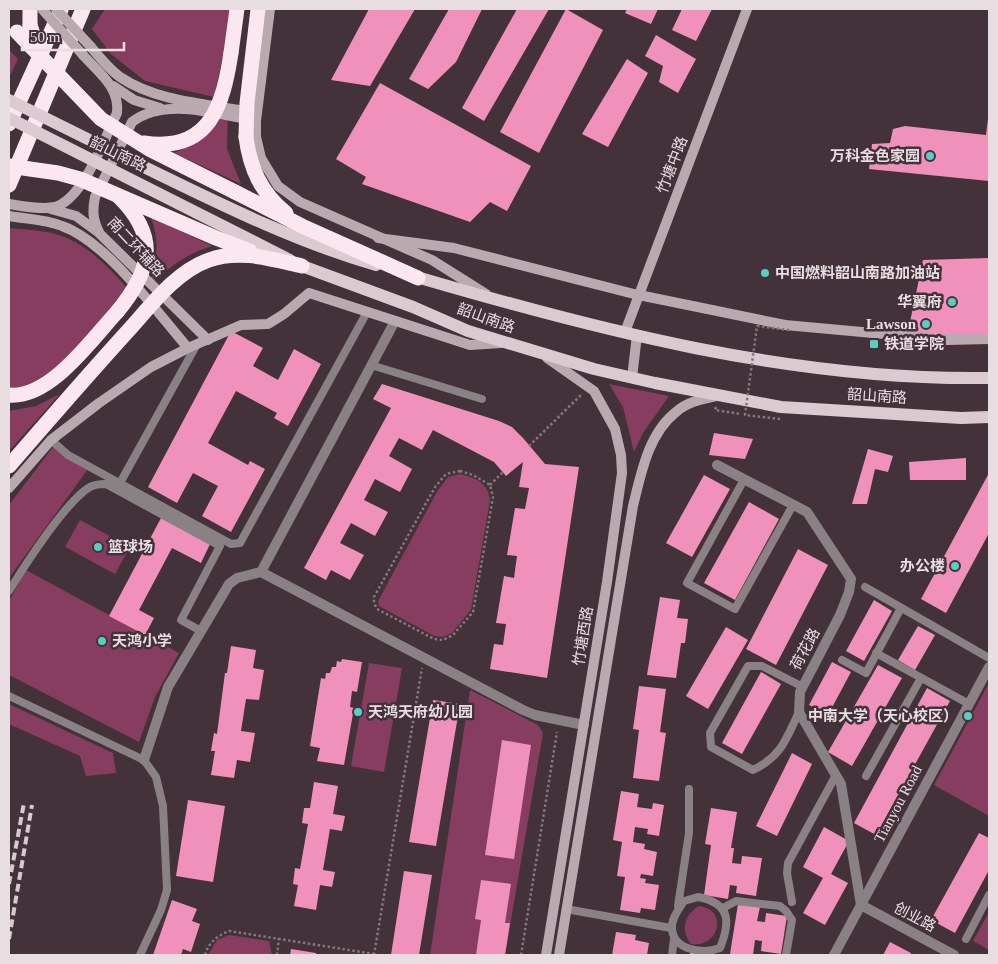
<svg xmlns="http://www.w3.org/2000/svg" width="998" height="964" font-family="'Times New Roman','Noto Sans SC',serif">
<rect width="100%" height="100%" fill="#433239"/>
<g fill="#863d60">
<polygon points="105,9 233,9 214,97 145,81 111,54 92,29"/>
<polygon points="9,50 18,59 9,78"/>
<path d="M228 107 227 149 241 184 174 153C203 140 211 135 228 107Z"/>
<path d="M151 217 212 246C185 254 168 268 148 287 157 262 160 243 151 217Z"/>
<path d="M9 228C29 230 51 230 69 239 92 249 112 271 128 289 111 309 57 378 35 386 28 389 17 388 9 389Z"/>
<polygon points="609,384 669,396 643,433 634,452 623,407"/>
<polygon points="60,394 9,451 9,411 36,406"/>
<polygon points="53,447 88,469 9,578 9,505"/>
<path d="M460 474C476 478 487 482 490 500L471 610 452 633 443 637 434 636 379 606 378 601 438 490 448 477Z"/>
<polygon points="80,520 130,547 115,574 65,547"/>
<polygon points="26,570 179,653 155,697 139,742 9,675 9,601"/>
<polygon points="369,663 402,668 384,772 351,766"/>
<polygon points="989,683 989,816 934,785"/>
<polygon points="470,690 538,725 543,733 505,955 430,955"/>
<polygon points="9,704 113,753 116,773 86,776 80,756 9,724"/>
<path d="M699 906C728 909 720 948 691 944 680 930 684 915 699 906Z"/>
<polygon points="989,912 989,950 973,941"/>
<polygon points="229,935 269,941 272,955 208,955 217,940"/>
</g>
<g fill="#f091bc">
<polygon points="369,9 415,9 370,86 331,80"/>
<polygon points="449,9 482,9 456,62 428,89 409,79"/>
<polygon points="517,9 549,9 484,121 462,108"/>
<polygon points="566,9 603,30 539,153 500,132"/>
<polygon points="627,9 658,9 651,24 625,13"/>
<polygon points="682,9 712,9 696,41 672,30"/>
<polygon points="656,35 696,59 678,93 659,82 663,66 645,56"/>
<polygon points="627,59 648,73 608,147 582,134"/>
<polygon points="380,83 531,166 507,211 490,202 470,222 362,184 366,177 336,159"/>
<polygon points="988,119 989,181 869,169 872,144 890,143 893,129 905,126 986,135"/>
<polygon points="989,258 989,344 905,346 923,260"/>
<polygon points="231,331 263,348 253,366 278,380 294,349 321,364 288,426 274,418 277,413 236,391 208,443 248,465 250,461 265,469 231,532 202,516 218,486 193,473 177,503 148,487"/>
<polygon points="382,384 499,421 512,427 523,438 545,464 579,467 547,678 490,669 494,644 503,645 506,624 496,623 504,576 514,578 517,556 507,555 515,508 525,509 529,488 519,487 523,462 506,476 494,462 433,430 422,450 399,438 389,456 412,469 400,492 375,479 364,500 388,512 375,536 351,523 340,543 364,555 350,580 331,570 326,580 304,568 391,408 373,399"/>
<polygon points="714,433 753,439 745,459 709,455"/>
<polygon points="868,449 893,456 888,472 875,469 867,504 852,504"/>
<polygon points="966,458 966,480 910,480 909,462"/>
<polygon points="989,473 989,533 946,613 921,599"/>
<polygon points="704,475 730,489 692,557 666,543"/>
<polygon points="749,502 779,519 735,600 704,583"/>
<polygon points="161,518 210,544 201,563 172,548 139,610 154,618 145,635 109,616"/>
<polygon points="798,549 828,565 776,665 746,649"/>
<polygon points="660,597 680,600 677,618 688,619 685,643 681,643 676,678 647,675"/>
<polygon points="874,600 892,611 864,661 846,651"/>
<polygon points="918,626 935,635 915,670 898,660"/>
<polygon points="726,627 748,640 708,709 686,696"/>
<polygon points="231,646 256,650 253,668 264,670 259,700 246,699 241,731 255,733 250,762 237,760 234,778 211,775 215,751 211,751 214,733 217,734 225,673 227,673"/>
<polygon points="342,659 362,662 357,692 352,691 350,707 354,708 344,765 317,761 320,748 310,746 321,678 325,679 326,673 330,673 332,667 336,667 337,661 341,662"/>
<polygon points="832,662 851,672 828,715 809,705"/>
<polygon points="878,665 902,678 852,766 828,752"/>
<polygon points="761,672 781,684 742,754 722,743"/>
<polygon points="639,686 666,689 660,732 666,733 659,781 633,778 639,730 633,729"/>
<polygon points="927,688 950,701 876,835 854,823"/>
<polygon points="433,700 460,704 436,846 409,842"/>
<polygon points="502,740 531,745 514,859 485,855"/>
<polygon points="792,753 812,764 777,836 756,826"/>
<polygon points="314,782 338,786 333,814 345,816 342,831 330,829 323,870 335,872 332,887 320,885 316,910 294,906 298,885 293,884 295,868 300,869 308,824 302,823 304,808 310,808"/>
<polygon points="621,791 639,794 637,807 652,809 653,803 664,805 659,836 647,834 648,829 635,827 633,842 645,844 644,849 657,852 653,876 641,874 640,878 646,879 645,883 659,885 655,910 641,908 640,913 620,910 625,877 617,876 622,842 613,840"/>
<polygon points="188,800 225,806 213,882 176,876"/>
<polygon points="711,808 737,812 731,848 734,848 732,863 741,864 742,856 762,858 756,896 736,893 737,886 730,885 728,899 704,895 711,845 705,844"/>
<polygon points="824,827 849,841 831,874 848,883 825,925 803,913 823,878 803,867"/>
<polygon points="979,833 989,838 989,870 955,933 931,920"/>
<polygon points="404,871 432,875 419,955 391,955"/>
<polygon points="481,880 511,884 505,923 510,923 505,955 476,955 481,920 475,919"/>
<polygon points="172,900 197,909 192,921 200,924 191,952 183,949 181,955 153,955"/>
<polygon points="738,904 760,907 757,921 765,922 766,913 787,916 781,954 761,951 762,941 755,940 753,955 730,954"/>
<polygon points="616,932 636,935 635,940 649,943 647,955 612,955"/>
<polygon points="890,942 911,953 910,955 883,955"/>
<polygon points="291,949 316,953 316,955 290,955"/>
<polygon points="690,951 709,954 709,955 690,955"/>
</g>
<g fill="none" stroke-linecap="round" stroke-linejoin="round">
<g stroke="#85777d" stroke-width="2.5" stroke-dasharray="2.5 2.5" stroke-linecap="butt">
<polyline points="716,407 715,410 741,414"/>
<polyline points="529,446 581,395"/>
<polygon points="460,471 473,475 490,485 493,497 473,612 453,635 443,640 434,639 377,609 374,603 374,597 435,487 446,474"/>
<polyline points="490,485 503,472"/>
<path d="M205 955C209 942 217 936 229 931L374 954"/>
<polyline points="277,955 279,938"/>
<polyline points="374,955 422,668"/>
<polyline points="521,955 557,732"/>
</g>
<g stroke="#8a8184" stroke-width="8">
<polyline points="371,365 482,399"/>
<polyline points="51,440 68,455 231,544 240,543 367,312"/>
<polyline points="120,483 197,344"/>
<polyline points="741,485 687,583 735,609 793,505"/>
<polyline points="865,587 989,658"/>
<path d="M9 591C25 565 66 501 90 487 95 484 100 484 106 484L220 546 181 620 201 631"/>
<polyline points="876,653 969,704"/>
<polyline points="842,660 866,673 901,608"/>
<polyline points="9,696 144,760 156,777 163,806 167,890 161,910 140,955"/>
<path d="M799 712C786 739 782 756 753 770L711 747 710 733 748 666H762L803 687"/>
<polyline points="866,776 921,678"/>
<path d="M698 897C730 903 731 921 720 948 704 954 674 951 672 929 671 919 679 909 684 901Z"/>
<polyline points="792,902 787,873 788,863 836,775"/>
<polyline points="678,906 689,833 689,789"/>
<polyline points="723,908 736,901 780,906 786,911 792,920 786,955"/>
<polyline points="566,909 671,928"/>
<polyline points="966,939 989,895"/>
<polyline points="672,955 674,938"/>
</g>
<g stroke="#8a8184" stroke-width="10">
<polyline points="717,465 807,512 851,579 849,592 840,615 800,692 799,712 841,784 861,905 954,955"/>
<polyline points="261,572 395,321"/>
<polyline points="144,760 168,687 229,584 237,578 261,572 523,710 535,715 584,725"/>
<polyline points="834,955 989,667"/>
</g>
<g stroke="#b8aaaf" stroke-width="10">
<polyline points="270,9 256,121 256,137 261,158 278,186 300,202 432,260 486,294"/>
<path d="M91 47C100 58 109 69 120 77 157 102 208 104 251 112"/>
<polyline points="113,86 134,100 160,108"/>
<path d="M9 204C23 206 41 210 55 207 84 198 104 139 117 113 120 87 99 73 83 55"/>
<polyline points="51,209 76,216 98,232"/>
<path d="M9 216C26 219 45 219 62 226 107 242 156 311 188 348"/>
<polyline points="378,238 454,248 634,294 785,325 939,339 989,339"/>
<polyline points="625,332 747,9"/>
<path d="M208 340 100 234C93 221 92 212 95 197L132 122C165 97 215 114 252 120"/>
<polyline points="632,378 637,335"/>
<polyline points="9,488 51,440 99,403 151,367 188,348 241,325 268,324 284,314 309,293 470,345 501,343"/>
<polyline points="546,955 607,582 622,473 621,455 615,429 594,391 547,358"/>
<path d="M559 955 633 506C641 474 648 434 676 412 687 402 702 399 716 396"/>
</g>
<g stroke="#dbcad0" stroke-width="12">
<path d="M138 164C216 202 293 241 376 265"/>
<polyline points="302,266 413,307 468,331 594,369 655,383 781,407 961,418 989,417"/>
<path d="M410 275C597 330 793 381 989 378"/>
</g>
<g stroke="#fce6ef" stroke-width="15">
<polyline points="30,9 30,25"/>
<polyline points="231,53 237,9"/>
<polyline points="9,124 61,10"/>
<path d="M246 137C250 168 261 193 286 213"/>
<polyline points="9,185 83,9"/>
<polyline points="235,192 302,226 418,278"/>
<path d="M9 395C50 399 92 339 117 312"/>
</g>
<g stroke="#d5cacf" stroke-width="4" stroke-dasharray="8 4" stroke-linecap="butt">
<polyline points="9,884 24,803"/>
<polyline points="9,939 32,805"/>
</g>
<polyline stroke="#85777d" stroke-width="2.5" stroke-dasharray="2.5 2.5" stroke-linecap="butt" points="780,419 745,415 757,326 789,330"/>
<g stroke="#b8aaaf" stroke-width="10">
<polyline points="42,9 83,55"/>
<polyline points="56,9 91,47"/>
</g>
<g stroke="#dbcad0" stroke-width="12">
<polyline points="9,100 138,164"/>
<polyline points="9,118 290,260"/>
</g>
<g stroke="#fce6ef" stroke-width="15">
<polyline points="30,25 39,52"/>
<polyline points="17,32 101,119 149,149 235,192"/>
<polyline points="246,137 247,103 258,9"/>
<path d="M144 143C210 153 223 105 231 53"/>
<polyline points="9,166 58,173 80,179 216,238 250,251"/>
<path d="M117 312C151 271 160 237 119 197"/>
<path d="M9 466C48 421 87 376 127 332 150 307 175 272 209 260 239 249 271 259 302 266"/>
</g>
</g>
<g fill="#58cec0" stroke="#433239" stroke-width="2">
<circle cx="930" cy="156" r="5"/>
<circle cx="765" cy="273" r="5"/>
<circle cx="952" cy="302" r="5"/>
<circle cx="926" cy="324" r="5"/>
<rect x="869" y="339" width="10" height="10" rx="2.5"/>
<circle cx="98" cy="547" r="5"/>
<circle cx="955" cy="566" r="5"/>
<circle cx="102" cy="641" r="5"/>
<circle cx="358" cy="712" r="5"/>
<circle cx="968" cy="716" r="5"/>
</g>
<g text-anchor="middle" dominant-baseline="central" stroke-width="5" stroke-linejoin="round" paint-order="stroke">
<g font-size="15" fill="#e8dee2" stroke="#433239">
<text transform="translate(118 154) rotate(26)">韶山南路</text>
<text transform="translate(672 165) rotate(-69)">竹塘中路</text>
<text transform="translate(136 247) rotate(47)">南二环辅路</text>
<text transform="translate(486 318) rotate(20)">韶山南路</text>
<text transform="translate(877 396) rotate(4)">韶山南路</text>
<text transform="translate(583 636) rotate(-81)">竹塘西路</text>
<text transform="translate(805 649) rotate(-62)">荷花路</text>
<text transform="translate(898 804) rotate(-62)">Tianyou Road</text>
<text transform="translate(915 917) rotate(28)">创业路</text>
</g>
<g font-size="15" font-weight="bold" fill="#e8dee2" stroke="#433239" text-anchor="end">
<text x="920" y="156">万科金色家园</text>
<text x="775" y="273" text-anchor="start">中国燃料韶山南路加油站</text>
<text x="942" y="302">华翼府</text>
<text x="916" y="324">Lawson</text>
<text x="884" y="344" text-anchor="start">铁道学院</text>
<text x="108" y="547" text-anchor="start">篮球场</text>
<text x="945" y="566">办公楼</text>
<text x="112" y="641" text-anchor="start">天鸿小学</text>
<text x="368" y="712" text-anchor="start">天鸿天府幼儿园</text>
<text x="958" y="716">中南大学（天心校区）</text>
</g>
</g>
<rect width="998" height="964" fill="none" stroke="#e8dee2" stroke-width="20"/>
<path d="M22 42v8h102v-8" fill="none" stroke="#e8dee2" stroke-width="2.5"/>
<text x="30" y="42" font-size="15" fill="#e8dee2" stroke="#433239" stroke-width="4" paint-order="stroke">50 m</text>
</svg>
